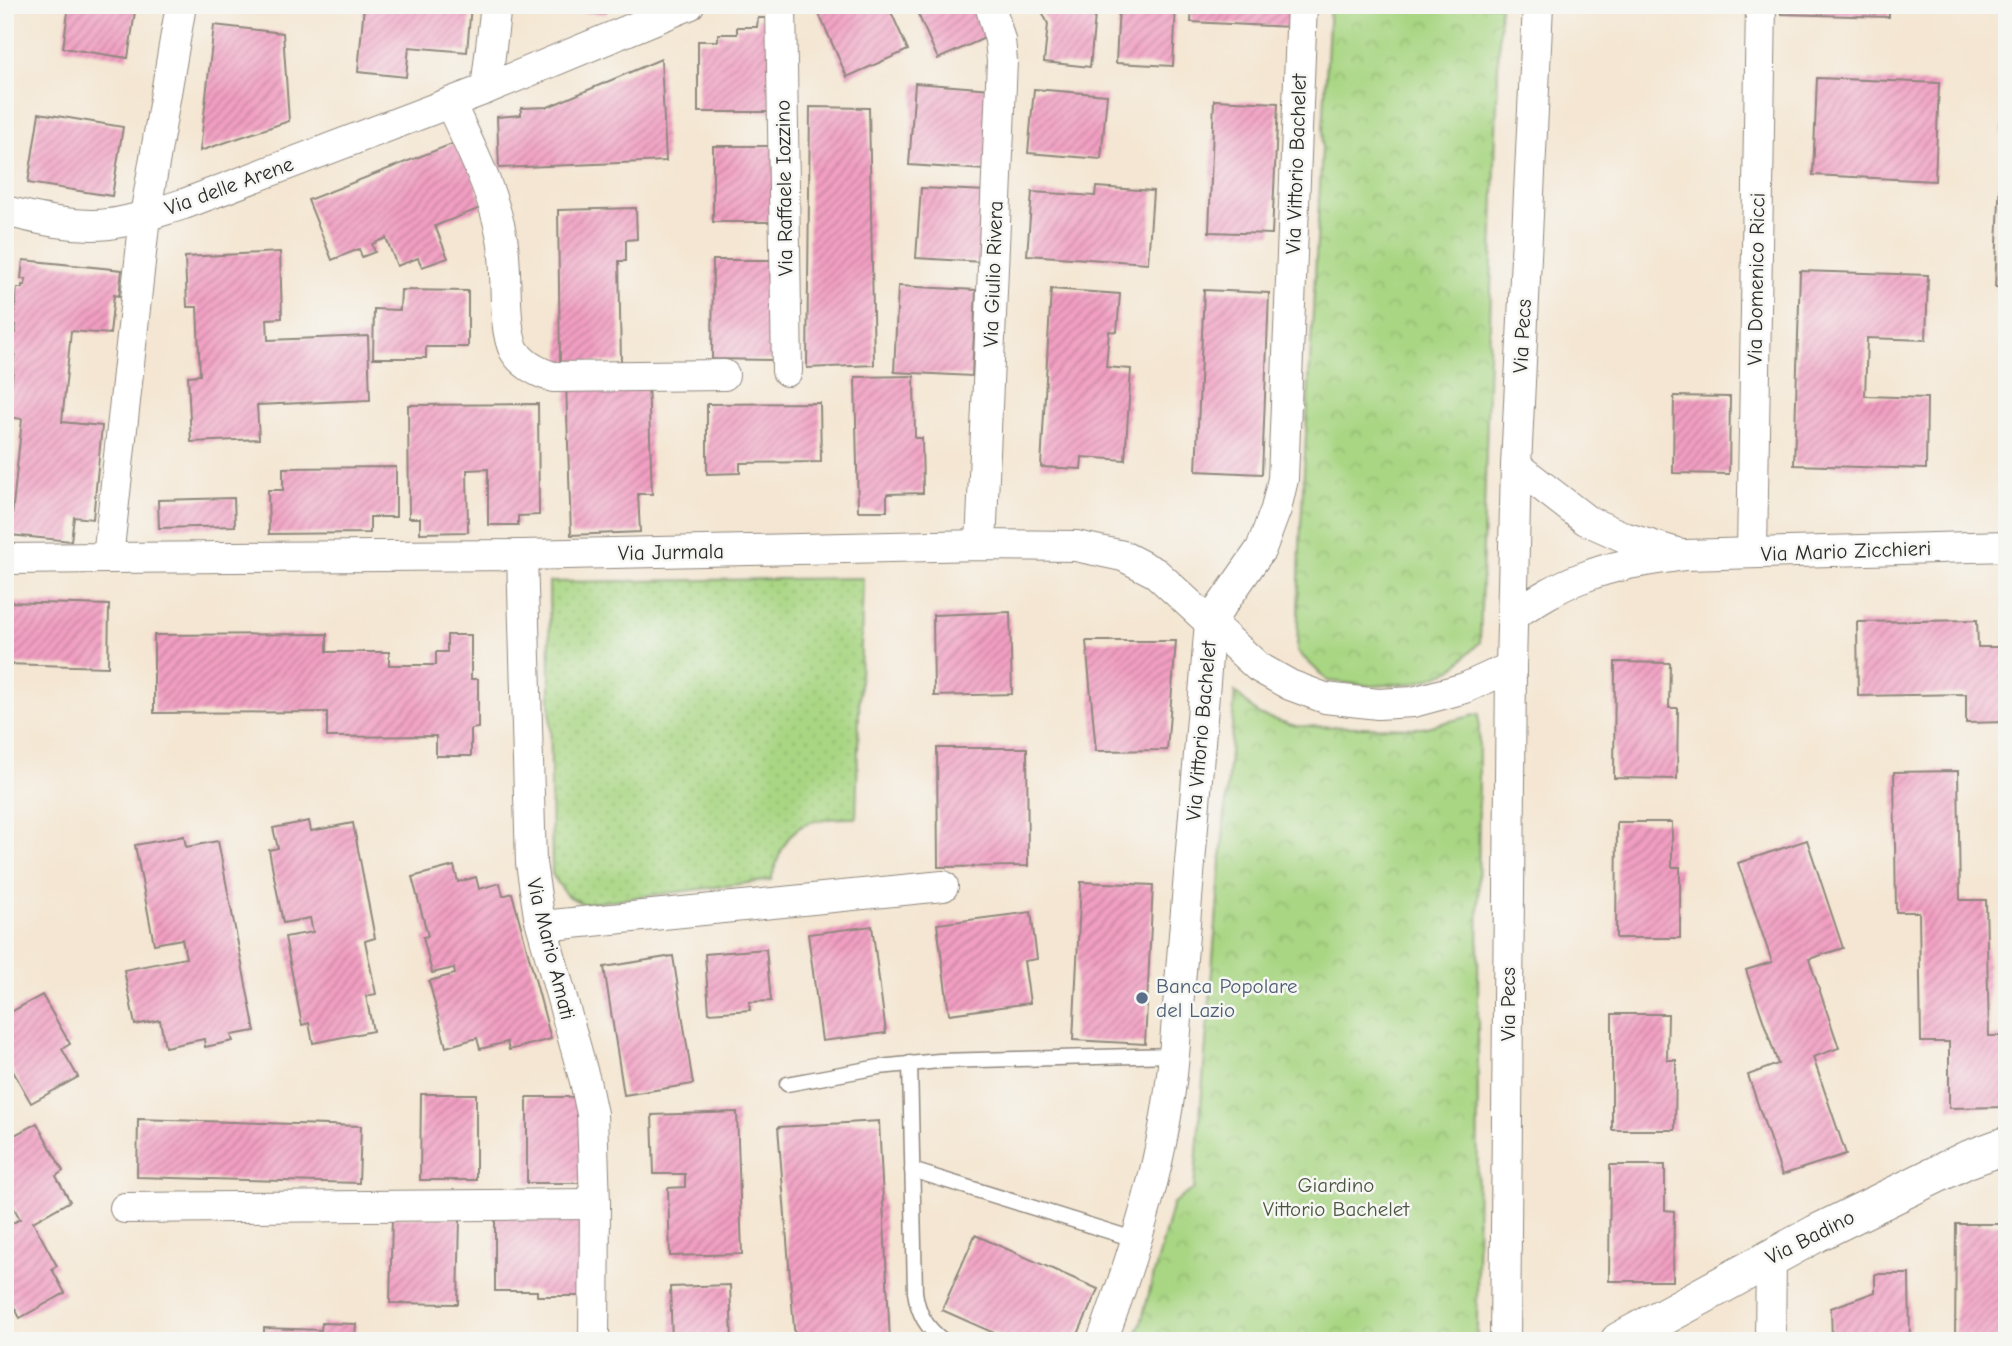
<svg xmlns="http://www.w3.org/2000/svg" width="2012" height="1346" font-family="'Comic Neue',sans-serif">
<defs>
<pattern id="grass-dots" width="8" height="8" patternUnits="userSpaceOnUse" patternTransform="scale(1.75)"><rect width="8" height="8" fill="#a9d683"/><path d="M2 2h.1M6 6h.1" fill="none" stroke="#92b871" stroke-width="1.8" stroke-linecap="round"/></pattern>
<pattern id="park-crowns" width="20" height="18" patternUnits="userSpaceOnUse" patternTransform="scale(1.75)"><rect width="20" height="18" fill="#a9d683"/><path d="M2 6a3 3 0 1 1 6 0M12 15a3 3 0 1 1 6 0" fill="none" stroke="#92b871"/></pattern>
<pattern id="building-hatch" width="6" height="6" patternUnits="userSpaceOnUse" patternTransform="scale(1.75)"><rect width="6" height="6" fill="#f29fc2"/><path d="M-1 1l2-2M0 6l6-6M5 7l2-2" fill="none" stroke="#c4829e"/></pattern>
</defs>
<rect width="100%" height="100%" fill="#f6f6f2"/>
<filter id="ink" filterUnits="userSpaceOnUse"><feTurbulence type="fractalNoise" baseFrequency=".0143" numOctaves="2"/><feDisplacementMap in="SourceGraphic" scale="14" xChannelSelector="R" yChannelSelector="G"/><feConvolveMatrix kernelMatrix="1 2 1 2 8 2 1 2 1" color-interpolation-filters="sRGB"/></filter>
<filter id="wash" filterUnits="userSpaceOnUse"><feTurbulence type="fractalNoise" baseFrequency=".00686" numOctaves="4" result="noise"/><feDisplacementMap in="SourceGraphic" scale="28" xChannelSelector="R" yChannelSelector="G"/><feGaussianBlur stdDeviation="1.57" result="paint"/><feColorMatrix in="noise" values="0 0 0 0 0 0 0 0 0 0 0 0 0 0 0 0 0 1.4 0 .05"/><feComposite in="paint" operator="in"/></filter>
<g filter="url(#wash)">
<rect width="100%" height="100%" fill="#f4e6d2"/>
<path fill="url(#grass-dots)" stroke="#6a8057" stroke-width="2" d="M863 578 856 818C799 817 787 826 771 880L583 904 566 895 552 874 549 582Z"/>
<g fill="url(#park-crowns)" stroke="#6a8057" stroke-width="2">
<polygon points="1330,5 1500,5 1480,642 1452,670 1416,683 1373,686 1328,681 1297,651 1300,543"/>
<polygon points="1235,692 1259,715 1296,726 1422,728 1479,714 1477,1341 1133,1341 1141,1323 1173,1203 1194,1189"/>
</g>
<g id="blocks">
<g fill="url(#building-hatch)">
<polygon points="5,5 14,5 8,65 5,65"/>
<polygon points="69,5 136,5 128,58 63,48"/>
<polygon points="364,5 471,5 467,52 409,47 406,77 358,72"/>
<polygon points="523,5 607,5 606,14 523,9"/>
<polygon points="815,5 888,5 908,50 847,77"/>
<polygon points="914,5 983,5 996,33 938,59"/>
<polygon points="1039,5 1096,5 1090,67 1044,62 1048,24"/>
<polygon points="1119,5 1176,5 1173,66 1116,63"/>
<polygon points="1192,5 1292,5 1291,27 1191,22"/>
<polygon points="1781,5 1889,5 1889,17 1781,14"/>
<polygon points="758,18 779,18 778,112 698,112 698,41 718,41 718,34 737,34 737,27 757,27"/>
<polygon points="214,25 283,33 289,121 200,151"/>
<polygon points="661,59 666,161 499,168 497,117 521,115 521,108 548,107"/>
<polygon points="1817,78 1939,83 1935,181 1813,175"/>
<polygon points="915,83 991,89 985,170 909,165"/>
<polygon points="2005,85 2007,85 2007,138 2002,137"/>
<polygon points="1034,89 1107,95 1101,159 1028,153"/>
<polygon points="1214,100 1278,103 1272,234 1209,232"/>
<polygon points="810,107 869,108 874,365 807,368"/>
<polygon points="39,113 123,127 112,196 28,183"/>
<polygon points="462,140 483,207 435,226 448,258 422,267 418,258 397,266 386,238 372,244 375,252 362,257 359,249 332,260 308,200"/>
<rect x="713" y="146" width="64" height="76"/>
<polygon points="2000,179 2007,179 2007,287 1995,287"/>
<polygon points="1096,187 1153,191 1148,263 1027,255 1032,192 1095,196"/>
<polygon points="921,188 987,191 982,262 916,258"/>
<polygon points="636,208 637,239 626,240 626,261 619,261 621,362 560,362 558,210"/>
<polygon points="280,252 282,318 267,319 268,340 368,336 370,400 257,405 259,439 191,442 188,376 200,375 197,307 187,307 185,257"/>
<polygon points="23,260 122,270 119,296 114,295 110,334 71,331 62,422 102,426 93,519 74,517 71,541 10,535 22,419 8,417 15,350 7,350 9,333 16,333 16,325 13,325 17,288 22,288 22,285 25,285 26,279 21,279"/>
<polygon points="713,260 775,260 775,360 712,359"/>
<polygon points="1800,271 1928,275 1926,340 1867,338 1865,396 1927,398 1926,469 1794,465"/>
<polygon points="898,286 976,290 972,376 894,372"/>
<polygon points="1051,289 1120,294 1117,332 1109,331 1106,367 1131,369 1125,460 1082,457 1081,469 1041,467"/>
<polygon points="401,290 468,291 468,347 426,347 426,358 373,358 374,309 400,310"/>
<polygon points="1204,290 1269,293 1262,474 1196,471"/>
<polygon points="914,376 915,438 922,438 923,493 887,494 887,511 858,511 855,377"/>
<polygon points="648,380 652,494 638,494 640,532 571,535 566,383"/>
<polygon points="1674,396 1730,397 1729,474 1673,473"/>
<polygon points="820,403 821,462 740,463 740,473 707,474 707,404"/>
<polygon points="538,404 539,515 518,516 518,525 488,525 488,469 467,470 468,532 420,533 420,518 409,518 408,405"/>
<polygon points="396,467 396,517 370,517 370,533 269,534 268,490 283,490 283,468"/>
<polygon points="234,498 235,526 159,528 158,500"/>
<polygon points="5,602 109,605 108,667 5,664"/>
<polygon points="1010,612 1012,694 934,696 933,615"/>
<polygon points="1977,620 1978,647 2007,647 2007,722 1966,723 1966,694 1858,696 1857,622"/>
<polygon points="327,634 327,652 389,652 389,665 436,665 436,652 447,652 447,635 471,635 471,679 478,679 478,728 471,729 471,756 436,756 436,736 327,737 327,712 154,713 154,635"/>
<polygon points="1086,641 1176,641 1167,750 1096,751"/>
<polygon points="1615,662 1670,663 1669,708 1678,708 1677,779 1614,778"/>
<polygon points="937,748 1027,748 1028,866 938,867"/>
<polygon points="1958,771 1960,900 1986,900 1989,1036 2007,1036 2007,1107 1949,1108 1949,1042 1921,1042 1919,912 1896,912 1894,772"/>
<polygon points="309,821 311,831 353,823 375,938 365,941 376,994 366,996 373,1031 313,1043 309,1023 302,1025 285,937 313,932 310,918 283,923 269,850 278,848 273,828"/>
<polygon points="1617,822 1672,822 1672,867 1680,867 1680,938 1616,938"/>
<polygon points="184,836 186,847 218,841 255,1031 231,1035 233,1041 205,1047 204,1039 165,1047 160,1020 135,1025 124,970 186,958 182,939 154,944 135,845"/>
<polygon points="1807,840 1843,948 1809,959 1839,1048 1813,1057 1846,1154 1782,1175 1748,1075 1778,1064 1746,970 1772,962 1738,863"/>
<polygon points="454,866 458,882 476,877 479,889 500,883 503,896 512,893 551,1039 509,1050 507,1042 480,1049 477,1038 446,1047 429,981 455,974 454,968 432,973 423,937 428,936 412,877"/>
<polygon points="1081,882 1153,885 1145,1044 1073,1040"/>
<polygon points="1031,912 1037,959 1024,961 1030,1003 949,1014 937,924"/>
<polygon points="872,926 886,1033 822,1041 808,934"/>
<polygon points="766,949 771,1001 749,1002 750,1010 709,1013 705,954"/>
<polygon points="673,956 693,1084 624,1095 604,967"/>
<polygon points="42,995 70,1044 62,1049 78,1077 31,1103 5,1057 5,1015"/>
<polygon points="1612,1014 1668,1014 1667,1060 1676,1060 1675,1130 1612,1130"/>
<polygon points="421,1094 476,1094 476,1180 420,1180"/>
<rect x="527" y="1097" width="56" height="86"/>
<polygon points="737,1112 742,1254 670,1256 668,1188 685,1187 685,1174 654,1174 652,1115"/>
<polygon points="138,1119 361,1126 359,1183 137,1177"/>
<polygon points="879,1121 890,1341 795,1341 778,1127"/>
<polygon points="37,1123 63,1171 56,1176 70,1201 33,1222 57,1266 52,1269 65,1293 20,1318 5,1291 5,1227 20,1219 5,1192 5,1140"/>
<polygon points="1610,1165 1665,1165 1665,1210 1674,1211 1673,1281 1609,1281"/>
<polygon points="495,1214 590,1214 590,1296 537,1296 537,1291 495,1291"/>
<polygon points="392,1217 460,1218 458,1304 390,1303"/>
<polygon points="1956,1224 2007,1224 2007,1341 1955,1341"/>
<polygon points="975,1235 1098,1289 1075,1341 1012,1341 942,1310"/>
<polygon points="1875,1274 1909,1274 1910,1341 1832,1341 1831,1308 1875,1292"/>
<polygon points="730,1285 732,1341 672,1341 670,1287"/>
<polygon points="322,1323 356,1324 355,1341 264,1341 264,1328 321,1330"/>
</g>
</g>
</g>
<g filter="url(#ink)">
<use href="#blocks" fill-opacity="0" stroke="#90887e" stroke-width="2"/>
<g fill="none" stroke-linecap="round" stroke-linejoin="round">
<g stroke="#90887e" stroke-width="17">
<g id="service">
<path d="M910 1063 915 1292C918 1313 926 1328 944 1341"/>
<polyline points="787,1084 879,1067 939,1061 1174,1055"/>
<polyline points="912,1170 1137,1240"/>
</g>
</g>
<g stroke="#90887e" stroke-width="32">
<g id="minor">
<polyline points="781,5 787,371"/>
<polyline points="486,89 496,5"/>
<path d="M450 103C470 147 493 190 502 238 508 267 502 327 514 350 522 364 537 372 553 377L724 375"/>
<path d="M5 211C39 219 74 228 109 224 135 221 160 211 184 204L486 89 689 5"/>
<polyline points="1516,466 1586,520 1624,537 1674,552"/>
<polyline points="981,545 1002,61 1000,40 990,5"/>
<polyline points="1752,553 1761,5"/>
<polyline points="522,555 531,863 539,916 585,1081 592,1114 595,1204 594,1341"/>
<polyline points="108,558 522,555 981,545 1076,546 1123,556 1156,573 1258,667 1290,685 1325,698 1378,704 1413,702 1465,688 1511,667"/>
<polyline points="5,559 108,558 145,216 181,5"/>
<path d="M1512 616C1535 601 1558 586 1584 577 1616 564 1651 560 1685 555L2007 546"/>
<polyline points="542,926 943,886"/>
<polyline points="125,1208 595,1204"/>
<path d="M1102 1341C1137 1245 1165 1156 1174 1055L1210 622 1261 549 1276 509 1283 479 1302 5"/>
<polyline points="1505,1341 1511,667 1516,466 1538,5"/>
<polyline points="1770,1341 1771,1257"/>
</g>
</g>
<g stroke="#90887e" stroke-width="39">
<polyline id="tertiary" points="1619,1341 1817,1233 1966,1160 2007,1145"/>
</g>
<use href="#service" stroke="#fff" stroke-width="14"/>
<use href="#minor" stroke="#fff" stroke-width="30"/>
<use href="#tertiary" stroke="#fff" stroke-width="37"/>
</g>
</g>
<circle fill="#5c6f8a" stroke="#f6f6f2" stroke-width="2.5" cx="1142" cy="998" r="7"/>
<g text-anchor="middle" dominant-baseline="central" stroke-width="5" stroke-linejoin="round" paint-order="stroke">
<g font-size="21" fill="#2b2b2b" stroke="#f6f6f2">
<text transform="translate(1296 164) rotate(-88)">Via Vittorio Bachelet</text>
<text transform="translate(229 186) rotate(-20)">Via delle Arene</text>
<text transform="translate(784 188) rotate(-91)">Via Raffaele Iozzino</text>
<text transform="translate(993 274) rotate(-88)">Via Giulio Rivera</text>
<text transform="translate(1756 279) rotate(-89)">Via Domenico Ricci</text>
<text transform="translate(1522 336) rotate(-87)">Via Pecs</text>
<text transform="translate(1846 551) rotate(-2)">Via Mario Zicchieri</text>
<text transform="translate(671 552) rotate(-1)">Via Jurmala</text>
<text transform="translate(1201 731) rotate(-85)">Via Vittorio Bachelet</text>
<text transform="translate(551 949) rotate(76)">Via Mario Amati</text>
<text transform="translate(1508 1004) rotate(-90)">Via Pecs</text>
<text transform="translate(1810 1237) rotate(-27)">Via Badino</text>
</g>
<g font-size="21" fill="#4e5e75" stroke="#f6f6f2" text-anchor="start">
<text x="1156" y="986">Banca Popolare<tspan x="1156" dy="24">del Lazio</tspan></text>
</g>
<g font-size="21" fill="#4a5641" stroke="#f6f6f2">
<text x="1336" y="1185">Giardino<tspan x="1336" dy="24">Vittorio Bachelet</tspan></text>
</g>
</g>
<rect width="2012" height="1346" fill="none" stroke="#f6f6f2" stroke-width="28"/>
</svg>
